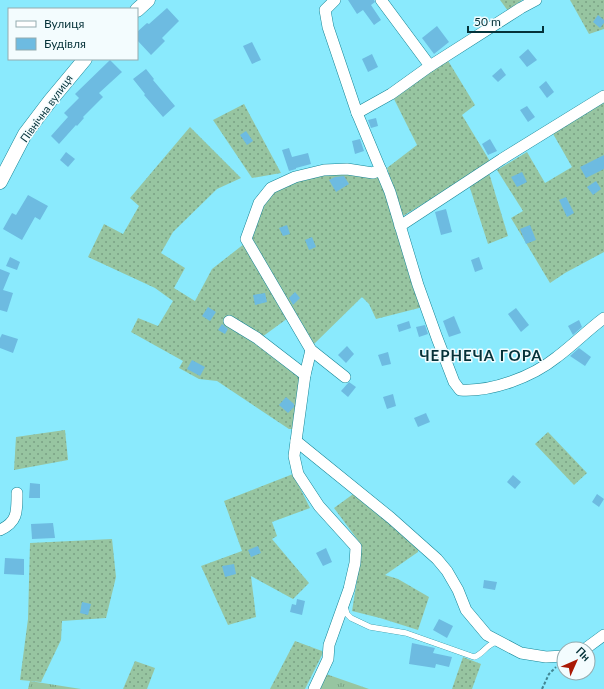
<svg xmlns="http://www.w3.org/2000/svg" width="604" height="689" font-family="Lato,sans-serif">
<defs>
<pattern id="grass-tufts" width="24" height="20" patternUnits="userSpaceOnUse"><rect width="24" height="20" fill="#97c5a1"/><path d="M3 7l-1-3M5 7V3M7 7l1-3M15 17l-1-3M17 17v-4M19 17l1-3" fill="none" stroke="#79a184"/></pattern>
<pattern id="garden-dots" width="8" height="8" patternUnits="userSpaceOnUse"><rect width="8" height="8" fill="#97c5a1"/><path d="M2 2h.1M6 6h.1" fill="none" stroke="#79a184" stroke-width="1.8" stroke-linecap="round"/></pattern>
</defs>
<rect width="100%" height="100%" fill="#8aeafd"/>
<g fill="url(#grass-tufts)">
<polygon points="326,674 369,689 314,689"/>
<polygon points="30,681 81,689 28,689"/>
</g>
<g fill="url(#garden-dots)">
<polygon points="500,0 522,0 508,11"/>
<polygon points="570,0 604,0 604,29 589,34"/>
<polygon points="447,59 475,105 462,115 491,163 403,216 387,168 417,145 393,97"/>
<polygon points="603,101 604,104 604,252 565,273 550,283 511,218 523,211 497,170 527,152 545,183 572,167 552,132"/>
<polygon points="244,104 281,173 252,178 213,120"/>
<polygon points="190,127 241,178 217,189 173,232 161,253 185,268 174,288 195,301 212,269 244,244 288,318 262,337 300,375 293,429 289,429 217,381 199,379 179,368 183,361 131,332 138,318 158,326 173,301 155,288 88,257 104,224 123,234 139,206 130,198"/>
<path d="M333 172 371 176 379 178 382 182 423 307 376 319 369 304 362 297 314 344 251 238C254 227 257 215 262 205 274 182 309 179 333 172Z"/>
<polygon points="489,173 508,236 488,244 469,185"/>
<polygon points="65,430 68,460 14,470 16,437"/>
<polygon points="548,432 587,473 574,485 535,444"/>
<polygon points="293,474 310,508 272,522 277,536 272,539 309,583 293,599 251,576 256,617 228,625 201,566 242,551 224,501"/>
<polygon points="356,492 418,549 418,552 385,575 398,579 429,597 418,630 380,618 352,611 359,567 360,543 334,508"/>
<polygon points="112,539 116,577 106,618 62,621 61,640 41,682 20,680 28,619 30,543"/>
<polygon points="295,641 322,651 323,653 305,689 270,689"/>
<polygon points="463,657 481,664 472,689 452,689"/>
<polygon points="135,661 155,668 147,689 123,689"/>
</g>
<g fill="#6dbbe1">
<polygon points="348,0 374,0 375,2 371,5 381,20 374,25 363,10 357,14"/>
<polygon points="167,8 179,21 162,38 165,41 151,55 137,40 137,32 147,23 149,24"/>
<polygon points="598,15 604,20 604,23 600,28 593,22"/>
<polygon points="437,26 449,42 434,54 422,38"/>
<polygon points="252,42 261,60 252,64 243,46"/>
<polygon points="528,49 537,60 527,67 519,57"/>
<polygon points="372,54 378,67 368,72 362,59"/>
<polygon points="110,60 122,72 99,93 103,97 83,117 84,118 77,126 76,125 59,144 51,136 68,117 64,113 79,98 75,94"/>
<polygon points="501,68 506,75 498,82 492,76"/>
<polygon points="146,69 154,79 153,80 175,106 163,117 144,95 145,94 133,79"/>
<polygon points="546,81 554,92 547,98 539,87"/>
<polygon points="527,106 535,117 528,122 520,110"/>
<polygon points="376,118 378,126 371,128 368,120"/>
<polygon points="246,131 253,141 247,145 240,135"/>
<polygon points="360,139 364,151 355,154 352,141"/>
<polygon points="490,139 497,151 488,155 482,144"/>
<polygon points="289,148 292,157 308,153 311,164 296,168 296,169 289,171 282,150"/>
<polygon points="66,152 75,159 68,167 60,160"/>
<polygon points="604,155 604,169 586,178 580,167"/>
<polygon points="522,172 527,182 517,187 511,177"/>
<polygon points="344,176 349,184 336,192 329,180 335,177"/>
<polygon points="596,181 601,189 593,195 587,187"/>
<polygon points="28,195 48,206 40,220 35,217 22,240 3,229 12,213 16,215"/>
<polygon points="566,197 574,213 567,217 559,200"/>
<polygon points="446,209 452,232 441,235 435,212"/>
<polygon points="287,225 290,234 283,236 279,228"/>
<polygon points="530,225 536,240 526,244 520,229"/>
<polygon points="312,237 316,247 309,250 305,240"/>
<polygon points="10,257 20,262 17,270 6,266"/>
<polygon points="479,257 483,269 475,272 471,260"/>
<polygon points="0,269 10,273 3,290 13,293 7,312 0,310"/>
<polygon points="295,292 300,298 293,305 289,298"/>
<polygon points="265,293 267,302 255,305 253,295"/>
<polygon points="208,307 216,312 210,321 202,316"/>
<polygon points="516,308 529,325 521,332 508,314"/>
<polygon points="454,316 461,333 449,337 443,321"/>
<polygon points="579,320 582,327 573,335 568,326"/>
<polygon points="409,321 411,328 399,332 397,325"/>
<polygon points="222,324 228,329 225,334 218,330"/>
<polygon points="425,325 428,334 419,337 416,327"/>
<polygon points="2,334 18,339 13,353 0,348 0,338"/>
<polygon points="347,346 354,354 346,363 338,355"/>
<polygon points="579,348 591,357 585,366 570,356"/>
<polygon points="388,352 391,364 382,366 378,355"/>
<polygon points="192,360 205,367 200,376 187,369"/>
<polygon points="349,382 356,387 348,397 341,391"/>
<polygon points="393,394 396,406 387,409 383,397"/>
<polygon points="286,397 294,404 294,407 288,413 279,405"/>
<polygon points="426,413 430,422 418,427 414,418"/>
<polygon points="513,475 521,482 515,489 507,482"/>
<polygon points="30,483 40,484 40,498 29,498"/>
<polygon points="597,494 604,499 599,507 592,502"/>
<polygon points="53,523 55,538 32,539 31,524"/>
<polygon points="258,546 261,553 251,557 248,550"/>
<polygon points="326,548 332,562 323,566 316,553"/>
<polygon points="5,558 24,559 24,575 4,574"/>
<polygon points="234,564 236,574 225,577 222,566"/>
<polygon points="484,580 497,582 495,590 483,588"/>
<polygon points="297,599 305,601 302,615 290,612 292,604 296,605"/>
<polygon points="82,602 91,604 88,615 80,613"/>
<polygon points="439,619 453,626 447,638 433,630"/>
<polygon points="412,643 435,648 433,653 452,657 449,667 436,664 435,668 409,664"/>
</g>
<g fill="none" stroke-linecap="round" stroke-linejoin="round">
<g stroke="#158596" stroke-width="6">
<path id="service" d="M345 607 347 614 351 618 370 627 406 633 474 657C484 654 486 644 497 642"/>
</g>
<g stroke="#158596" stroke-width="12">
<g id="minor">
<path d="M335 0 325 10 328 27 357 113 390 192 418 285 437 338 454 382 460 390C492 392 532 377 557 357 573 345 588 330 604 318"/>
<polyline points="381,0 430,66"/>
<polyline points="357,113 391,94 430,66 521,8 536,0"/>
<polyline points="400,226 502,159 604,96"/>
<polyline points="229,321 257,338 305,375"/>
<polyline points="311,350 305,375 294,456 298,474 319,506 356,547 355,563 349,589 329,645 328,659 314,689"/>
<polyline points="345,377 311,350 246,239 259,203 271,188 295,177 324,170 347,169 373,173 381,170"/>
<polyline points="296,441 391,518 437,559 447,571 458,590 466,610 487,635 521,653 546,657 564,656"/>
<path d="M0 530C18 522 17 511 17 493"/>
<polyline points="585,649 604,635"/>
</g>
</g>
<g stroke="#158596" stroke-width="15">
<g id="tertiary">
<polyline points="137,10 148,0"/>
<polyline points="0,182 25,134 50,101 85,59"/>
</g>
</g>
<polyline stroke="#428693" stroke-width="2" stroke-dasharray="3 2" stroke-linecap="butt" points="542,689 549,674 556,667"/>
<use href="#service" stroke="#fff" stroke-width="5.5"/>
<use href="#minor" stroke="#fff" stroke-width="11"/>
<use href="#tertiary" stroke="#fff" stroke-width="14"/>
</g>
<g text-anchor="middle" dominant-baseline="central" stroke-width="3" stroke-linejoin="round" paint-order="stroke">
<g font-size="11" fill="#053239" stroke="#f3fcfe">
<text transform="translate(46 108) rotate(-54)">Північна вулиця</text>
</g>
<g font-size="15" font-weight="bold" letter-spacing="1" fill="#053239" stroke="#f3fcfe">
<text x="481" y="355">ЧЕРНЕЧА ГОРА</text>
</g>
</g>
<rect x="8" y="8" width="130" height="52" fill="#f3fcfe" stroke="#94abaf"/>
<rect x="16" y="21" width="20" height="6" fill="#ffffff" stroke="#94abaf"/>
<text x="44" y="28" font-size="12" fill="#053239">Вулиця</text>
<rect x="16" y="38" width="20" height="12" fill="#6dbbe1" stroke="#94abaf"/>
<text x="44" y="48" font-size="12" fill="#053239">Будівля</text>
<g transform="translate(576 661) rotate(45)"><circle r="19" fill="#f3fcfe" stroke="#94abaf"/>
<path d="M0-3L7 15L0 10L-7 15Z" fill="#aa1a06"/>
<text y="-6" font-size="11" font-weight="bold" text-anchor="middle" fill="#053239">Пн</text>
</g>
<path d="M468 26v6h75v-6" fill="none" stroke="#053239" stroke-width="2"/>
<text x="474" y="26" font-size="12" fill="#053239" stroke="#f3fcfe" stroke-width="3" paint-order="stroke">50 m</text>
</svg>
